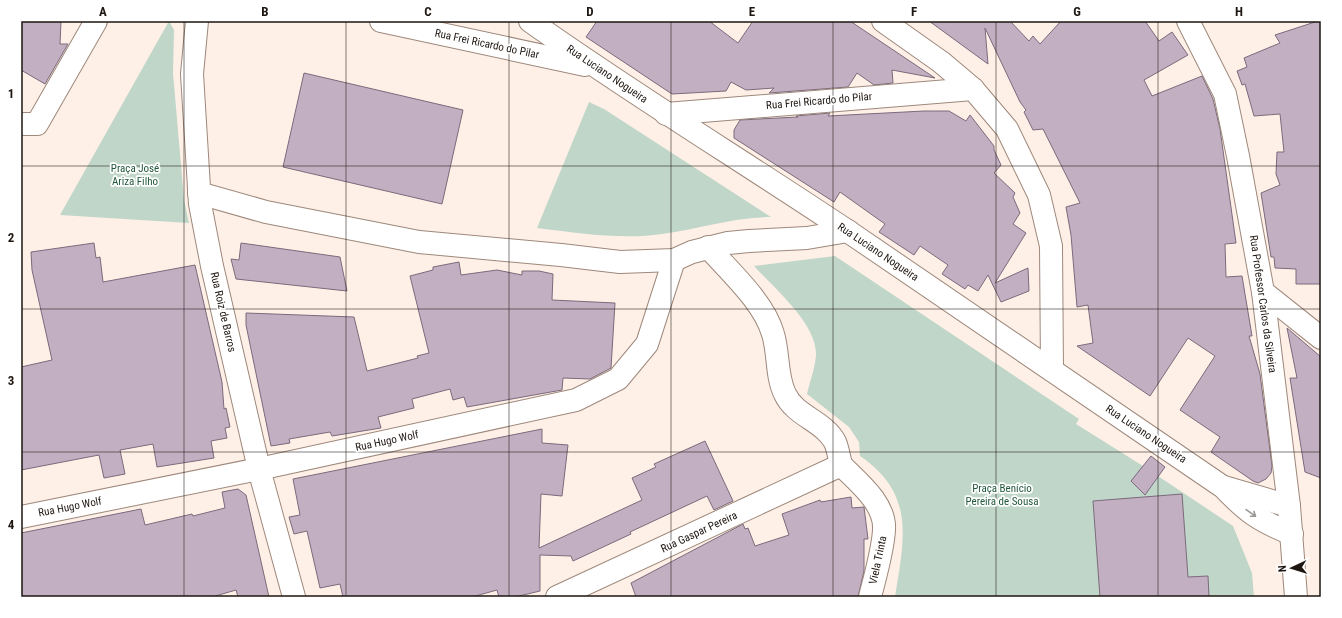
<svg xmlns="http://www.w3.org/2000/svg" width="1342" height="618" font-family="'Roboto Condensed',sans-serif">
<rect width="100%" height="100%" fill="#fef0e7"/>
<g fill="#c0d6c9">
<polygon points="169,21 174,30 173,73 184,200 189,223 60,215"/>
<path d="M589 102 604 109 771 217C733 217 699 229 662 234 622 240 578 233 537 228Z"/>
<path d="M835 256 1079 419 1076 424 1143 466 1233 526 1252 573 1254 597H895C904 539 916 494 860 456L859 442 849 427 807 394C810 381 815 368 816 355 817 323 773 287 754 266Z"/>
</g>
<g fill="#c2b0c2" stroke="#7b6a7b">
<polygon points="21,21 61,21 60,44 68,44 45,84 21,70"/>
<polygon points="597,21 709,21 738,43 753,21 850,21 935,78 892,70 893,83 874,85 857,73 848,87 769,93 774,88 746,90 731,82 726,91 672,94 586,37"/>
<polygon points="929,21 1010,21 1029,41 1033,36 1040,44 1061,21 1145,21 1159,41 1172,32 1188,55 1144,80 1152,96 1202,76 1213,99 1220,129 1236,243 1225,244 1226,277 1242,276 1252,336 1249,336 1260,374 1272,466 1271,473 1266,479 1258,483 1253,481 1211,452 1220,437 1180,410 1215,356 1188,338 1150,396 1077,346 1093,343 1088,305 1077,307 1071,235 1066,207 1080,203 1043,129 1033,130 1024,112 1026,110 1020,102 985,28 988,64"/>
<polygon points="1318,21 1321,21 1321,284 1296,284 1296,269 1275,268 1274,257 1271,257 1261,193 1280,185 1276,174 1277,152 1284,152 1280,114 1254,116 1245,84 1242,85 1237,71 1247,67 1244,58 1280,43 1275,35"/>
<polygon points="304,73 463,110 442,204 283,167"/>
<polygon points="924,111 949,111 966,121 970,115 994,146 994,150 1001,165 994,173 1015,193 1013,197 1020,213 1013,224 1026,233 995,283 1028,268 1029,291 1001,302 988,275 978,291 968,285 965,289 942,274 948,265 920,246 914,255 879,232 885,224 840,192 834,202 734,138 734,130 740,120 798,117 796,116 830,113 828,116"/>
<polygon points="94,243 96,258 100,257 103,282 195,265 222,382 224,409 226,408 230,427 225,428 227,438 211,441 214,458 157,467 153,444 120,450 125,474 104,478 99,455 21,470 21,367 52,360 32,270 31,252"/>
<polygon points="241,243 340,257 347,291 236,279 231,259 239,260"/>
<polygon points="459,262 461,275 497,270 522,275 522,271 539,271 553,274 552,300 615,303 611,368 590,379 563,378 562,390 467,407 464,397 453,400 450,389 412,399 414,408 378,417 381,428 332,436 330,432 289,439 290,443 271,446 246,325 246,313 354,317 367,371 418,358 417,356 429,353 410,276 433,270 433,267"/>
<polygon points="1287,328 1321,357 1321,478 1305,472 1290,378 1297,378"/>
<polygon points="542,429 542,443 568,445 562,496 541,494 539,548 642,500 632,478 656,467 654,464 705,441 733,501 714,510 707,496 630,532 631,534 573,561 571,556 540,555 540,591 515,597 499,597 497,590 472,597 343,597 340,584 320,588 307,531 294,534 289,517 300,515 293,479"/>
<polygon points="1151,456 1165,467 1145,495 1131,481"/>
<polygon points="238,489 246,495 269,597 238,597 236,590 212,597 21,597 21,533 141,509 145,525 192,514 193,516 225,508 222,492"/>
<polygon points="1182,494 1188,577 1208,576 1209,597 1100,597 1093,501"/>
<polygon points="851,497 852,508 864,507 868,539 864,539 864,571 858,597 636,597 631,583 743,524 745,529 748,528 755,546 789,535 782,514 820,500 821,502"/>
</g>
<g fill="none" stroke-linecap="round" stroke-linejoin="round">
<g stroke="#9e887b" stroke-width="24">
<g id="minor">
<polyline points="197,21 192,74 200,204 212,266 259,469 294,597"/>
<polyline points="381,21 585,65"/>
<path d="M530 21C634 95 743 161 849 232 974 316 1098 402 1223 487 1247 512 1259 521 1292 534"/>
<polyline points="883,21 941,62 973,89 1007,129 1039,195 1051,246 1052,370"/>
<polyline points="1188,21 1225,94 1238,156 1263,292 1289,506 1296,597"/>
<polyline points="666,114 973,89"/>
<polyline points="21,124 37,124 96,21"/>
<polyline points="199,193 266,212 419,242 561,255 620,262 674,260 692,252 728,243 749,241 807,238 848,231"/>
<path d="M708 247C730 272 764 302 773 334 779 353 776 376 785 394 795 416 824 421 835 442 838 449 839 457 841 465"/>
<polyline points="1263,292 1321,338"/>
<path d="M841 465C858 482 886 504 884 530 883 550 875 577 870 597"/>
<polyline points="1224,487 1289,506"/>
<polyline points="21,517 259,469 576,400 618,379 647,344 674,260"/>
<polyline points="557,597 841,465"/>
</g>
</g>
<use href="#minor" stroke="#fff" stroke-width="22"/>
</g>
<defs><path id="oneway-shaft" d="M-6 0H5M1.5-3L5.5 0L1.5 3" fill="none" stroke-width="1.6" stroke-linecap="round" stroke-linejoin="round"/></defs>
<use stroke="#9a9694" href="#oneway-shaft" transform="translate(1251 513) rotate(35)"/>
<path fill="none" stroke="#1e1611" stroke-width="1" stroke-opacity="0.55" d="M184 21V597M346 21V597M509 21V597M671 21V597M833 21V597M996 21V597M1158 21V597M21 166H1321M21 309H1321M21 452H1321"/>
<g text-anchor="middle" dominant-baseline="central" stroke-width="3.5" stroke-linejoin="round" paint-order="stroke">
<g font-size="11" fill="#1e1611" stroke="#fff">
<text transform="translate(487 44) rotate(12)">Rua Frei Ricardo do Pilar</text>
<text transform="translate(607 74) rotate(34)">Rua Luciano Nogueira</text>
<text transform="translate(819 101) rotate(-5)">Rua Frei Ricardo do Pilar</text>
<text transform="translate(878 252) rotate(34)">Rua Luciano Nogueira</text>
<text transform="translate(1263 304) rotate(82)">Rua Professor Carlos da Silveira</text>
<text transform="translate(223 312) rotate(77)">Rua Roiz de Barros</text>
<text transform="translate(1146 434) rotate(34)">Rua Luciano Nogueira</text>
<text transform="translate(387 441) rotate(-12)">Rua Hugo Wolf</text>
<text transform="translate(70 507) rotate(-11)">Rua Hugo Wolf</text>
<text transform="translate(699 532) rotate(-25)">Rua Gaspar Pereira</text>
<text transform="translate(878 560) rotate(-78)">Viela Trinta</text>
</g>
<g font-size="11" fill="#21573c" stroke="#fff">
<text x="135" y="168">Praça José<tspan x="135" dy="13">Ariza Filho</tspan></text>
<text x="1002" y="488">Praça Benício<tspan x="1002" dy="13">Pereira de Sousa</tspan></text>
</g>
</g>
<rect width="1342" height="618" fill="none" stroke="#ffffff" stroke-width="44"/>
<g transform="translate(1292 568) rotate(266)" stroke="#ffffff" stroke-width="3" paint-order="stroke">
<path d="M0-3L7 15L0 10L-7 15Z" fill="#1e1611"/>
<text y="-6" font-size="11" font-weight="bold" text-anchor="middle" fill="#1e1611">N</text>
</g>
<rect x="22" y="22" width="1298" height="574" fill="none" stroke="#1e1611" stroke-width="1.5"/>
<g font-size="13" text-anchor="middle" font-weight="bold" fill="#1e1611">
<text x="103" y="16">A</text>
<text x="265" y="16">B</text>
<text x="428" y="16">C</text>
<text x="590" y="16">D</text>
<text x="752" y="16">E</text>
<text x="914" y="16">F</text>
<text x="1077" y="16">G</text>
<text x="1239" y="16">H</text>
<text x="11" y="98">1</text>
<text x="11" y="242">2</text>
<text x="11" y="385">3</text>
<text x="11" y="529">4</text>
</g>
</svg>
